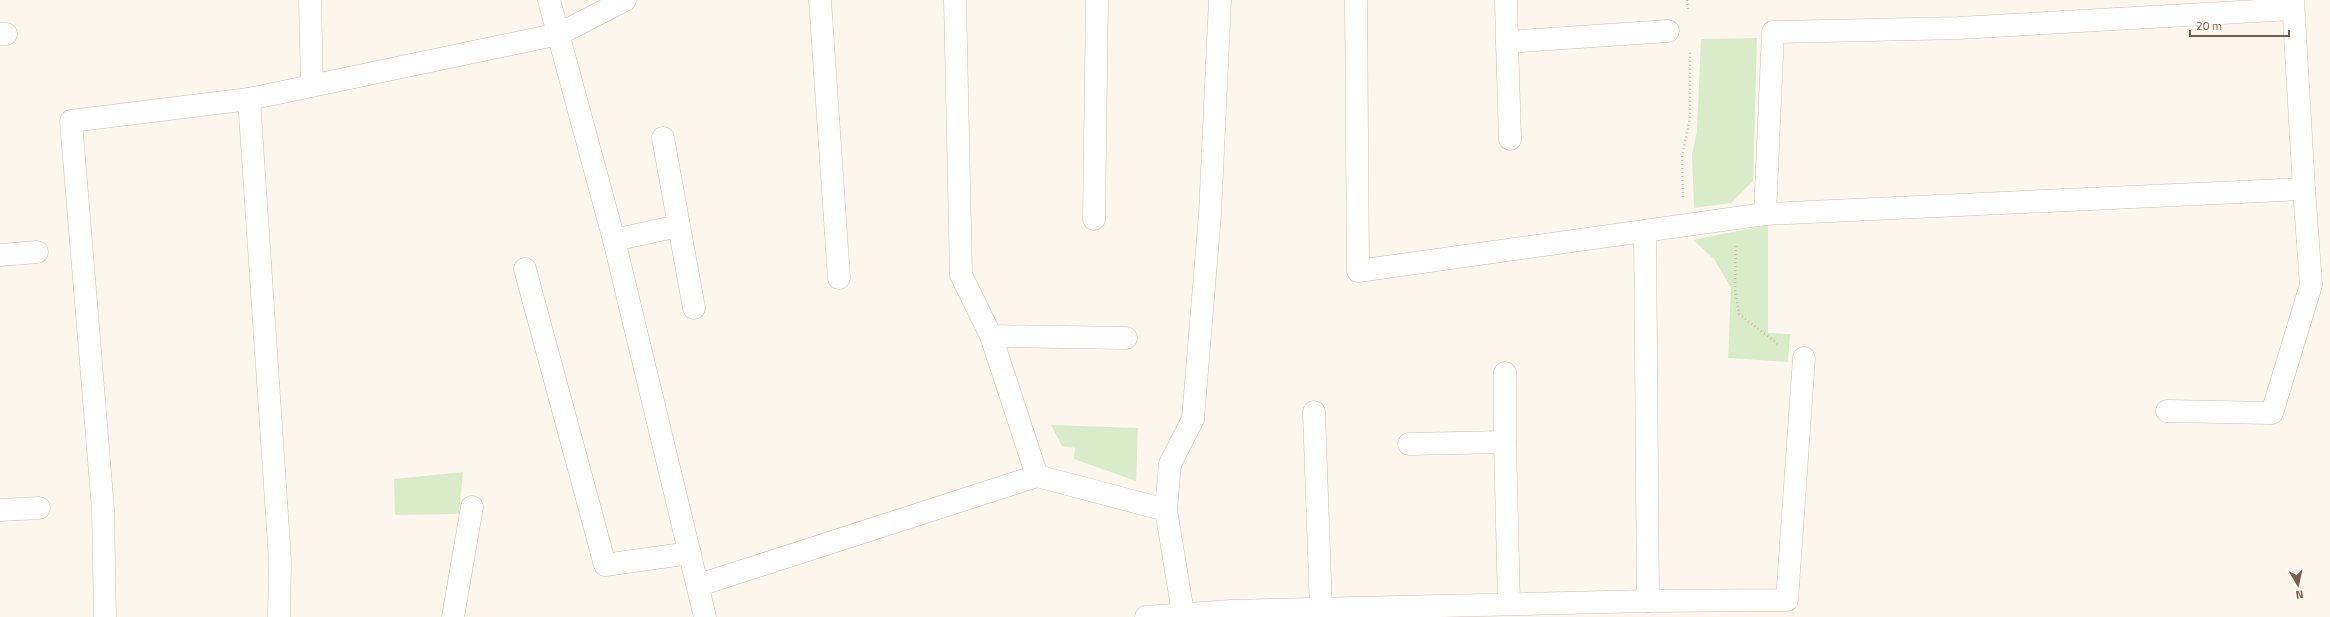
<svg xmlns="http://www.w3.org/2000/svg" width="2330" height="617" font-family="'Titillium Web',sans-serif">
<rect width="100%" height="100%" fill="#fdf6ec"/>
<g fill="#d8ecc9">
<polygon points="1757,38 1753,181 1731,203 1694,208 1692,154 1697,131 1701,39"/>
<polygon points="1768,225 1768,333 1790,334 1788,362 1728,358 1731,288 1714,259 1693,240"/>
<polygon points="1051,425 1138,428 1136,481 1074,459 1075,448 1062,446"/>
<polygon points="463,472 459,514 395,515 394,479"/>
</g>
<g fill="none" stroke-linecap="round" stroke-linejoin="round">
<g stroke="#d1beb0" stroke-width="23">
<g id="street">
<polyline points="310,0 312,85"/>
<polyline points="549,0 614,240 705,617"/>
<polyline points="820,0 839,278"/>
<polyline points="955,0 961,275 991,336 1037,476"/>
<polyline points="1356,0 1358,271 1765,214 2304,189 2293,0"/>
<polyline points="1506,0 1507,42 1668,31"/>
<polyline points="0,34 6,34"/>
<polyline points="1507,42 1510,139"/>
<polyline points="249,99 280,560 279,617"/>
<polyline points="663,138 694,308"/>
<polyline points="1765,214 1773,32 1959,28 2293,9"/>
<polyline points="1094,219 1097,0"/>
<polyline points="1645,231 1648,601"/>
<polyline points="614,240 678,226"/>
<polyline points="0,255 37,252"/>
<polyline points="525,269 605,565 690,553"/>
<polyline points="991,336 1126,338"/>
<polyline points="1505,373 1505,442"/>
<polyline points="2167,411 2272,413 2311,285 2304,189"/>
<polyline points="1314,412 1321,609"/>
<polyline points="1409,444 1505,442 1509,604"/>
<polyline points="0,510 39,508"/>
<polyline points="699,585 1037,476 1166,510"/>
<polyline points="1183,613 1166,510 1170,464 1193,419 1210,214 1220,0"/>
<polyline points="105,617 103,509 71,121 249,99 559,34 625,0"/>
<polyline points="453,617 472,507"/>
<polyline points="1146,617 1231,611 1648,601 1787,600 1804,358"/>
</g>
</g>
<g stroke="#d9b8a5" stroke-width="2.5" stroke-dasharray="1 3" stroke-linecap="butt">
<polyline points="1687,0 1688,9"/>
<polyline points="1683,197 1682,157 1690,118 1690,50"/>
<polyline points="1736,246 1735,288 1739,314 1779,345"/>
</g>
<use href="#street" stroke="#fff" stroke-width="22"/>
</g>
<g transform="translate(2298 585) rotate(171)" stroke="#fffaf3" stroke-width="3" paint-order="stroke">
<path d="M0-3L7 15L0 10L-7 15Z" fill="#7a5c4d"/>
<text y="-6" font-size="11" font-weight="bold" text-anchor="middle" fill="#7a5c4d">N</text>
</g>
<path d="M2190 30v6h99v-6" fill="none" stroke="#7a5c4d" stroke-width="2"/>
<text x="2196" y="30" font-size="12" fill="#7a5c4d" stroke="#fffaf3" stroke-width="3" paint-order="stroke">20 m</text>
</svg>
